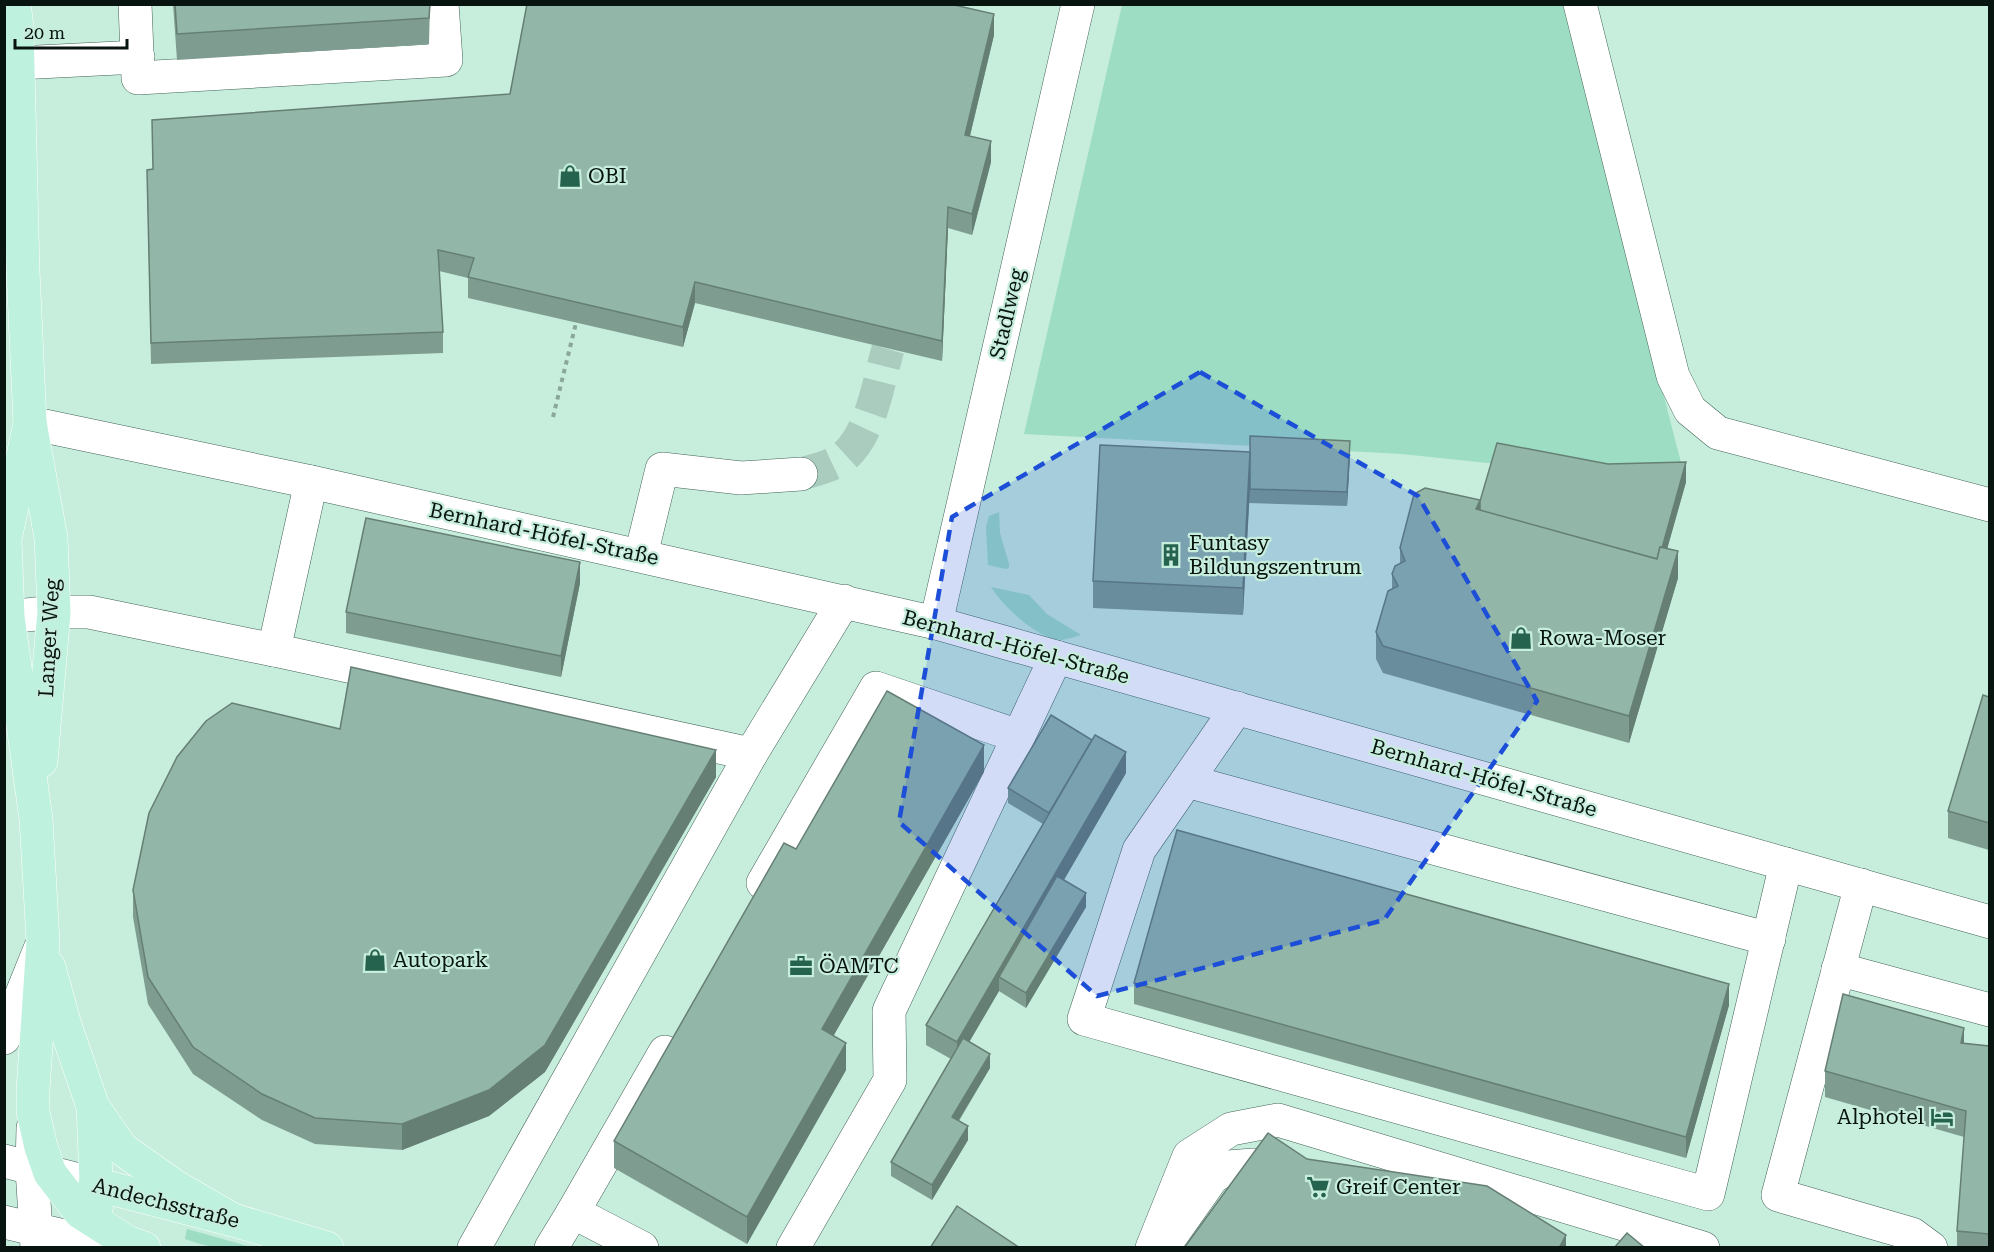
<svg xmlns="http://www.w3.org/2000/svg" width="1994" height="1252" font-family="'Roboto Serif',serif">
<rect width="100%" height="100%" fill="#c7eddd"/>
<g fill="#9dddc3">
<polygon points="1122,5 1563,5 1686,482 1608,485 1497,464 1402,454 1024,434"/>
<polygon points="999,512 1000,533 1009,564 1009,568 1006,569 988,565 986,527 989,516"/>
<path d="M991 587 1029 595 1047 614 1081 635C1075 637 1068 639 1062 640 1038 640 1003 606 991 587Z"/>
<path d="M187 1229 251 1247C224 1248 211 1249 185 1239Z"/>
</g>
<g fill="none" stroke-linecap="round" stroke-linejoin="round">
<path stroke="#aaccbe" stroke-width="33" stroke-dasharray="33 16" stroke-linecap="butt" d="M801 474C815 470 829 467 841 459 871 437 878 383 888 349"/>
<g stroke="#426356" stroke-width="34">
<g id="minor">
<polyline points="135,4 138,78 446,60 442,4"/>
<polyline points="1580,4 1673,376 1690,410 1718,433 1990,505"/>
<polyline points="18,63 138,57"/>
<polyline points="30,423 311,482 936,623 1990,922"/>
<polyline points="311,482 274,650 751,754"/>
<polyline points="641,555 662,469 741,478 801,474"/>
<polyline points="8,617 54,612 89,612 274,650"/>
<polyline points="936,623 1078,4"/>
<polyline points="1237,708 1139,850 1084,1019 1708,1194 1786,864"/>
<polyline points="1187,781 1769,939"/>
<polyline points="763,883 876,688 1018,736"/>
<polyline points="1861,885 1778,1195 1912,1234 1931,1248"/>
<polyline points="1838,969 1990,1010"/>
<polyline points="4,1038 40,949"/>
<polyline points="33,1128 32,1169 37,1248"/>
<polyline points="4,1161 95,1184"/>
<polyline points="4,1222 116,1248"/>
<polyline points="1169,1239 1212,1178 1228,1167 1254,1165"/>
<polyline points="474,1248 751,754 844,601"/>
<polyline points="551,1248 573,1212"/>
<polyline points="642,1248 573,1212 665,1052"/>
<polyline points="793,1248 890,1080 889,1011 1056,657"/>
<polyline points="1152,1248 1189,1156 1231,1129 1278,1120 1703,1248"/>
</g>
</g>
<g stroke="#fff" stroke-width="34">
<g id="major">
<polyline points="14,4 17,27 23,271 30,423 51,538 54,612 41,761"/>
<polyline points="30,423 5,539 8,617 36,819 41,906 43,942 33,1090 33,1112 41,1147 50,1173 80,1212 127,1242 144,1248"/>
<polyline points="49,967 64,1022 93,1107 122,1149 176,1187 233,1220"/>
<polyline points="93,1107 97,1205"/>
<polyline points="95,1184 233,1220 327,1248"/>
</g>
</g>
<polyline stroke="#89a79b" stroke-width="4" stroke-dasharray="4.5 4.5" stroke-linecap="butt" points="553,417 576,323"/>
<use href="#minor" stroke="#fff" stroke-width="33"/>
<use href="#major" stroke="#bef1de" stroke-width="33"/>
</g>
<g fill="#7e9d90">
<polygon points="173,4 430,4 429,44 177,60"/>
<polygon points="994,35 970,136 991,162 972,235 948,228 942,361 695,303 683,347 468,298 468,278 439,271 443,332 443,353 151,364 147,170 153,170 152,120 510,94"/>
<polygon points="1250,452 1350,456 1347,506 1249,503 1249,502 1243,615 1093,608 1093,581"/>
<polygon points="1686,482 1667,549 1678,578 1629,743 1383,673 1376,659 1376,632 1392,589 1392,574 1400,564 1400,548 1480,500"/>
<polygon points="580,583 561,677 346,633 346,612"/>
<polygon points="1989,697 1989,850 1948,838 1948,811"/>
<polygon points="340,729 716,777 545,1072 489,1116 402,1150 315,1144 262,1120 193,1074 148,1004 133,917 133,890"/>
<polygon points="984,772 833,1036 846,1070 747,1244 614,1168 614,1141 796,849"/>
<polygon points="1126,773 1064,880 1086,907 1026,1008 999,991 969,1042 990,1068 959,1121 968,1140 932,1200 891,1176 891,1162 951,1059 926,1045 926,1025 1043,824 1008,803 1008,788"/>
<polygon points="1134,983 1729,1005 1686,1158 1134,1004"/>
<polygon points="1964,1043 1989,1046 1989,1248 1957,1248 1957,1231 1964,1137 1825,1097 1825,1071"/>
</g>
<g fill="#667f75">
<polygon points="994,14 994,35 965,156 965,135"/>
<polygon points="991,141 991,162 972,235 972,214"/>
<polygon points="948,207 948,228 942,361 942,341"/>
<polygon points="695,282 695,303 683,347 683,327"/>
<polygon points="1350,441 1350,456 1347,506 1347,492"/>
<polygon points="1250,452 1250,489 1243,615 1243,588"/>
<polygon points="1686,462 1686,482 1657,585 1657,564"/>
<polygon points="1480,500 1480,516 1476,509"/>
<polygon points="1678,551 1678,578 1629,743 1629,716"/>
<polygon points="580,562 580,583 561,677 561,656"/>
<polygon points="984,745 984,772 822,1056 822,1029"/>
<polygon points="716,750 716,777 545,1072 489,1116 402,1150 402,1124"/>
<polygon points="1126,752 1126,773 1005,981 999,977 999,991 957,1063 957,1042"/>
<polygon points="1086,893 1086,907 1026,1008 1026,993"/>
<polygon points="1729,984 1729,1005 1686,1158 1686,1137"/>
<polygon points="1964,1028 1964,1055 1961,1043"/>
<polygon points="846,1043 846,1070 747,1244 747,1217"/>
<polygon points="990,1054 990,1068 952,1131 952,1117"/>
<polygon points="968,1126 968,1140 932,1200 932,1185"/>
<polygon points="1566,1235 1566,1248 1559,1248"/>
</g>
<g fill="#92b6a7" stroke="#667f75" stroke-width="1.5">
<polygon points="175,4 430,4 429,18 177,34"/>
<polygon points="527,4 950,4 994,14 965,135 991,141 972,214 948,207 942,341 695,282 683,327 468,277 474,258 438,250 443,332 151,343 147,170 153,169 152,120 510,94"/>
<polygon points="1250,436 1350,441 1347,492 1250,489"/>
<polygon points="1497,443 1608,464 1686,462 1662,548 1660,547 1657,559 1480,511 1480,501"/>
<polygon points="1100,445 1250,452 1243,588 1093,581"/>
<polygon points="1425,488 1480,500 1476,509 1657,559 1660,547 1678,551 1629,716 1383,646 1376,632 1388,591 1398,586 1392,574 1395,566 1405,561 1400,548 1414,494"/>
<polygon points="366,518 580,562 561,656 346,612"/>
<polygon points="351,667 716,750 545,1045 489,1090 402,1124 315,1118 262,1094 193,1047 148,977 133,890 149,813 177,757 206,721 232,703 340,729"/>
<polygon points="887,691 984,745 822,1029 846,1043 747,1217 614,1141 784,843 796,849"/>
<polygon points="1983,695 1989,697 1989,823 1948,811"/>
<polygon points="1051,715 1092,740 1049,813 1008,788"/>
<polygon points="1095,735 1126,752 957,1042 926,1025"/>
<polygon points="1177,830 1729,984 1686,1137 1134,983"/>
<polygon points="1057,876 1086,893 1026,993 999,977"/>
<polygon points="1843,994 1964,1028 1961,1043 1989,1046 1989,1234 1957,1231 1966,1111 1825,1071"/>
<polygon points="963,1038 990,1054 952,1117 968,1126 932,1185 891,1162"/>
<polygon points="1268,1133 1307,1159 1487,1186 1566,1235 1559,1248 1184,1248"/>
<polygon points="957,1206 1020,1248 930,1248"/>
<polygon points="1627,1233 1645,1248 1614,1248"/>
</g>
<path fill="#1d4ed8" fill-opacity="0.2" stroke="#1d4ed8" stroke-width="4.5" stroke-dasharray="12 8" stroke-linejoin="round" d="M1200 372 1418 496 1537 701 1384 920 1097 996 899 822 952 517Z"/>
<defs>
<g id="shop-bare" transform="scale(1.8)"><path d="M-5-2.5h2.3a2.7 3.5 0 0 1 5.4 0H5L5.5 6h-11ZM-1.5-2.5h3a1.5 2.3 0 0 0-3 0Z" fill="#26634f" stroke="#c7eddd" stroke-width="2.5" paint-order="stroke"/></g>
<g id="building-bare" transform="scale(1.8)"><path d="M-4-6H4V6H1V3H-1V6H-4ZM-2.5-4.3h1.7v1.8h-1.7ZM.8-4.3h1.7v1.8H.8ZM-2.5-1h1.7V.8h-1.7ZM.8-1h1.7V.8H.8Z" fill="#26634f" stroke="#c7eddd" stroke-width="2.5" paint-order="stroke"/></g>
<g id="office-bare" transform="scale(1.8)"><path d="M-6-3h4V-5.5h4V-3h4V5H-6ZM-1-4.5V-3h2v-1.5ZM-6 0V1H6V0Z" fill="#26634f" stroke="#c7eddd" stroke-width="2.5" paint-order="stroke"/></g>
<g id="hotel-bare" transform="scale(1.8)"><path d="M-6-4.5h1.5V1H6V5H4.5V3h-9V5H-6ZM-4 0a1.8 1.8 0 1 1 3.6 0ZM.5 0V-2.5h3Q6-2.5 6 0Z" fill="#26634f" stroke="#c7eddd" stroke-width="2.5" paint-order="stroke"/></g>
<g id="supermarket-bare" transform="scale(1.8)"><path d="M-6-5.5h2.5l.6 2H6L4.5 2H-2.5L-4.4-4H-6ZM-1.5 3.2a1.3 1.3 0 1 0 .1 0ZM3 3.2a1.3 1.3 0 1 0 .1 0Z" fill="#26634f" stroke="#c7eddd" stroke-width="2.5" paint-order="stroke"/></g>
</defs>
<g fill-rule="evenodd">
<use href="#shop-bare" x="570" y="176"/>
<use href="#building-bare" x="1171" y="555"/>
<use href="#shop-bare" x="1521" y="638"/>
<use href="#shop-bare" x="375" y="960"/>
<use href="#office-bare" x="801" y="966"/>
<use href="#hotel-bare" x="1942" y="1117"/>
<use href="#supermarket-bare" x="1318" y="1187"/>
</g>
<g text-anchor="middle" dominant-baseline="central" stroke-width="4.5" stroke-linejoin="round" paint-order="stroke">
<g font-size="21" fill="#07140f" stroke="#c7eddd" text-anchor="start">
<text x="588" y="176">OBI</text>
<text x="1189" y="543">Funtasy<tspan x="1189" dy="24">Bildungszentrum</tspan></text>
<text x="1539" y="638">Rowa-Moser</text>
<text x="393" y="960">Autopark</text>
<text x="819" y="966">ÖAMTC</text>
<text x="1924" y="1117" text-anchor="end">Alphotel</text>
<text x="1336" y="1187">Greif Center</text>
</g>
<g font-size="21" fill="#07140f" stroke="#c7eddd">
<text transform="translate(1007 314) rotate(-77)">Stadlweg</text>
<text transform="translate(544 534) rotate(12)">Bernhard-Höfel-Straße</text>
<text transform="translate(49 638) rotate(-87)">Langer Weg</text>
<text transform="translate(1016 647) rotate(15)">Bernhard-Höfel-Straße</text>
<text transform="translate(1484 778) rotate(16)">Bernhard-Höfel-Straße</text>
<text transform="translate(166 1203) rotate(14)">Andechsstraße</text>
</g>
</g>
<rect width="1994" height="1252" fill="none" stroke="#07140f" stroke-width="12"/>
<path d="M15 39v9h112v-9" fill="none" stroke="#07140f" stroke-width="3"/>
<text x="24" y="39" font-size="18" fill="#07140f" stroke="#c7eddd" stroke-width="4.5" paint-order="stroke">20 m</text>
</svg>
